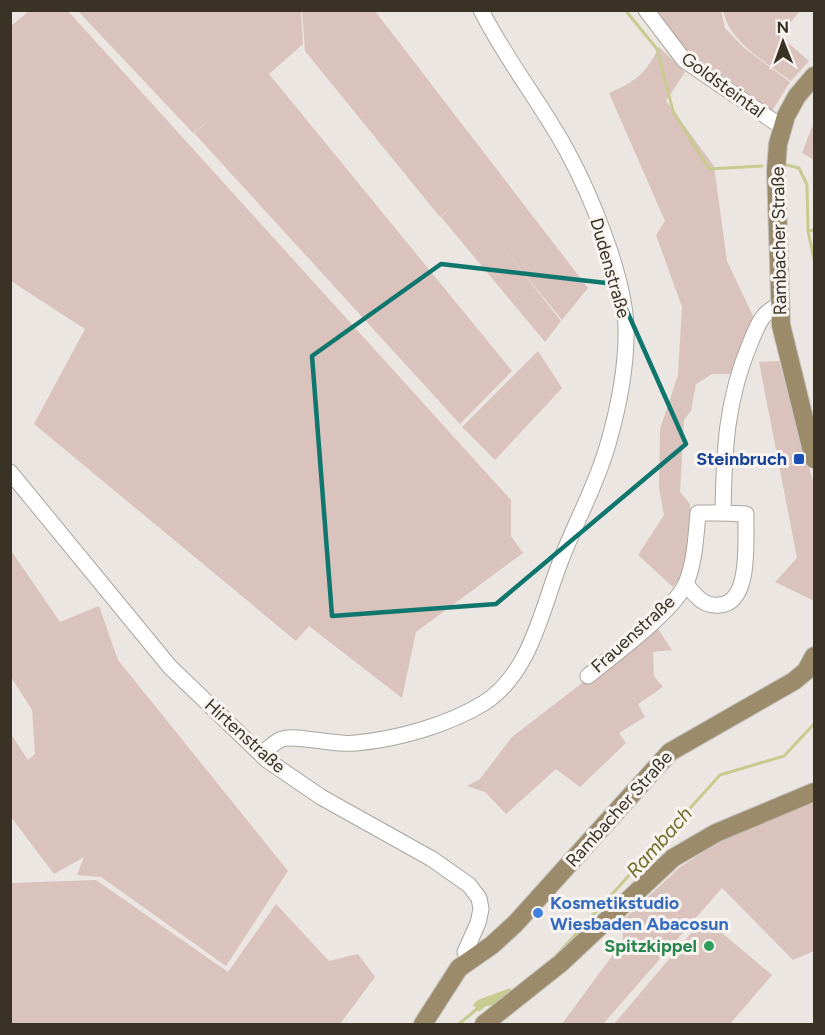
<svg xmlns="http://www.w3.org/2000/svg" width="825" height="1035" font-family="Figtree,sans-serif">
<rect width="100%" height="100%" fill="#ebe6e2"/>
<g fill="#dac2bd">
<polygon points="29,11 68,11 511,500 511,536 523,553 416,632 402,698 309,626 296,641 34,424 85,329 11,281 11,26"/>
<polygon points="78,11 301,11 303,44 269,74 512,371 460,424 194,133 212,118 193,133"/>
<polygon points="302,11 375,11 588,288 562,320 500,244 561,321 545,342 441,217 452,207 440,217 305,51"/>
<polygon points="658,11 721,11 725,28 743,47 790,82 772,111 683,48"/>
<path d="M723 11H800L779 35 809 61 791 81C765 61 731 44 723 11Z"/>
<path d="M659 47 685 72 666 101 714 166 727 261 754 318 731 374H712L696 384 691 411 684 420 680 492 690 504C689 532 693 565 673 587L638 555 664 515 659 488 660 429 678 375 682 307 656 235 665 221 609 93C637 81 646 73 659 47Z"/>
<polygon points="814,122 814,160 802,153"/>
<polygon points="538,351 562,388 495,460 462,427"/>
<polygon points="779,361 814,485 814,601 775,582 797,558 759,362"/>
<polygon points="10,549 60,622 99,606 118,660 288,871 226,966 101,877 77,875 84,857 54,874 11,817 11,734 28,760 35,754 32,710 11,677"/>
<polygon points="656,626 672,650 653,652 654,676 663,687 638,704 645,717 619,733 626,743 580,787 556,769 506,814 485,792 467,786 480,779 512,737"/>
<polygon points="814,800 814,951 793,960 722,888 603,1024 562,1024 623,941 623,920 679,868 724,838"/>
<polygon points="96,880 228,972 276,904 329,961 358,954 375,977 340,1024 11,1024 11,883"/>
<polygon points="704,918 772,975 730,1024 614,1024"/>
</g>
<polygon fill="#c7cb8f" points="510,988 513,996 500,1005 486,1006 479,1012 473,1005 478,1000"/>
<g fill="none" stroke-linecap="round" stroke-linejoin="round">
<g stroke="#c7cb8f" stroke-width="3">
<polyline points="626,11 657,49 673,111 709,169 762,166"/>
<polyline points="787,165 799,168 807,185 808,231 814,259"/>
<polyline points="808,231 814,230"/>
<polyline points="556,956 720,775 784,756 814,724"/>
<polyline points="459,1024 478,1008"/>
</g>
<g stroke="#aba59e" stroke-width="17">
<g id="minor">
<polyline points="646,10 684,60 782,127"/>
<polyline points="10,472 170,667 267,760 321,797 432,859 469,885 479,898 481,909 478,923 465,952 468,961"/>
<path d="M686 584C695 595 703 607 720 605 752 602 745 538 746 514L723 513C724 450 726 400 751 341 758 325 762 312 778 306"/>
<path d="M588 676C613 655 676 610 687 581 695 560 696 535 698 513H723"/>
<path d="M262 754C268 749 274 742 282 739 297 734 335 746 356 743 398 739 448 725 484 703 531 673 542 608 561 560 576 521 597 484 608 444 619 406 627 366 626 326 624 276 591 195 567 151 541 103 506 60 481 10"/>
</g>
</g>
<g stroke="#c4c2bd" stroke-width="20">
<g id="major">
<polyline points="814,76 797,96 786,116 778,144 776,170 781,325 814,459"/>
<polyline points="423,1024 459,968 492,945 515,924 670,752 794,681 806,671 814,656"/>
<polyline points="484,1024 561,963 673,858 716,833 814,792"/>
</g>
</g>
<use href="#minor" stroke="#fff" stroke-width="15"/>
<use href="#major" stroke="#9c8b6b" stroke-width="18"/>
</g>
<path fill="none" stroke="#0f766e" stroke-width="4.5" stroke-linejoin="round" d="M441 264 615 284 686 444 496 604 332 616 312 356Z"/>
<rect fill="#1a4fb4" stroke="#f8f4f2" stroke-width="2" x="793" y="453" width="12" height="12" rx="3"/>
<circle fill="#3f7fe0" stroke="#f8f4f2" stroke-width="2" cx="538" cy="913" r="6"/>
<circle fill="#2e9e5b" stroke="#f8f4f2" stroke-width="2" cx="709" cy="946" r="6"/>
<g text-anchor="middle" dominant-baseline="central" stroke-width="6" stroke-linejoin="round" paint-order="stroke">
<g font-size="18" fill="#3a3224" stroke="#f8f4f2">
<text transform="translate(723 85) rotate(36)">Goldsteintal</text>
<text transform="translate(779 241) rotate(-91)">Rambacher Straße</text>
<text transform="translate(610 268) rotate(74)">Dudenstraße</text>
<text transform="translate(633 634) rotate(-42)">Frauenstraße</text>
<text transform="translate(245 736) rotate(42)">Hirtenstraße</text>
<text transform="translate(619 809) rotate(-48)">Rambacher Straße</text>
</g>
<g font-size="18" font-weight="bold" fill="#164399" stroke="#f8f4f2" text-anchor="end">
<text x="787" y="459">Steinbruch</text>
</g>
<g font-size="18" font-weight="bold" fill="#366cbe" stroke="#f8f4f2" text-anchor="start">
<text x="550" y="903">Kosmetikstudio<tspan x="550" dy="21">Wiesbaden Abacosun</tspan></text>
</g>
<g font-size="18" font-weight="bold" fill="#27864d" stroke="#f8f4f2" text-anchor="end">
<text x="697" y="946">Spitzkippel</text>
</g>
<g font-size="20" font-style="italic" fill="#6b7024" stroke="#f8f4f2">
<text transform="translate(659 842) rotate(-48)">Rambach</text>
</g>
</g>
<rect width="825" height="1035" fill="none" stroke="#3a3224" stroke-width="24"/>
<g transform="translate(783 42) rotate(359)" stroke="#f8f4f2" stroke-width="4.5" paint-order="stroke">
<path d="M0-4.5L10 22L0 15L-10 22Z" fill="#3a3224"/>
<text y="-9" font-size="16" font-weight="bold" text-anchor="middle" fill="#3a3224">N</text>
</g>
</svg>
